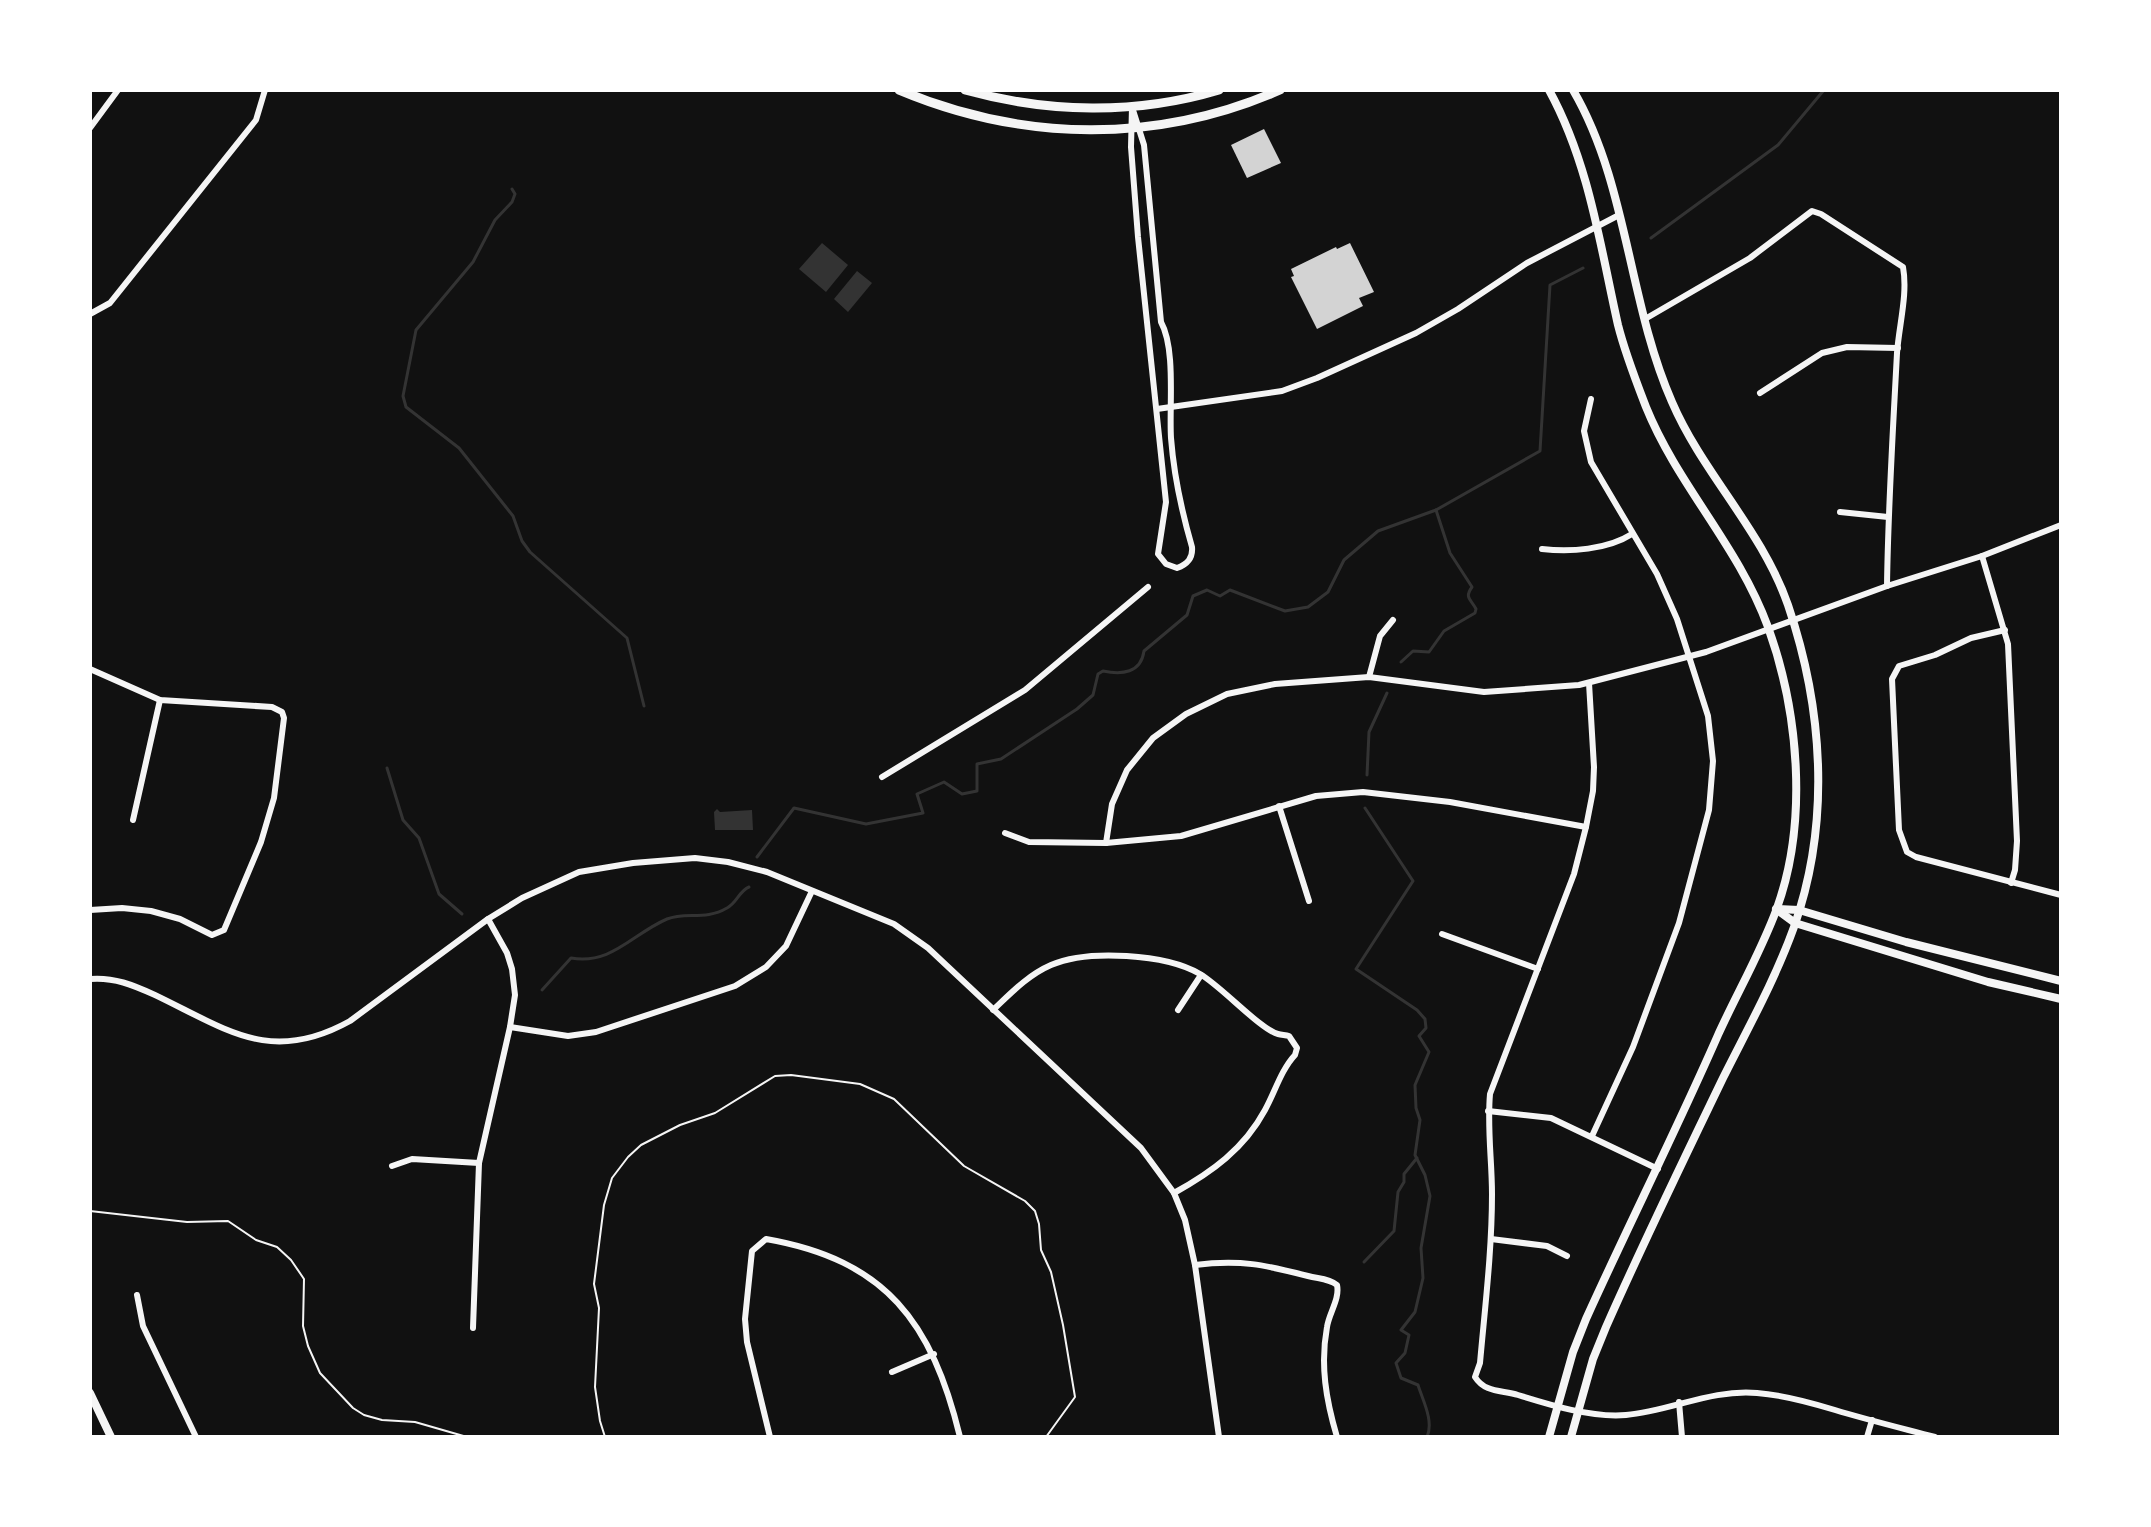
<svg xmlns="http://www.w3.org/2000/svg" width="2151" height="1527" font-family="'Archivo Narrow',sans-serif">
<rect width="100%" height="100%" fill="#111"/>
<g fill="#333">
<polygon points="822,243 848,265 826,292 799,269"/>
<polygon points="857,271 872,283 848,312 834,299"/>
<polygon points="717,809 720,812 752,810 753,830 715,830 714,812"/>
</g>
<g fill="none" stroke-linecap="round" stroke-linejoin="round">
<g stroke="#333" stroke-width="3">
<polyline points="512,189 515,194 512,202 495,220 473,262 416,330 403,396 406,407 459,448 513,516 522,541 530,552 627,638 644,706"/>
<polyline points="1651,238 1778,145 1824,90"/>
<path d="M1401 662 1413 651 1429 652 1444 631 1475 613 1476 609C1471 599 1464 598 1472 587L1450 553 1436 510"/>
<polyline points="387,768 403,820 419,838 439,894 462,914"/>
<polyline points="1367,775 1369,732 1387,693"/>
<path d="M1365 808 1413 881 1356 969 1417 1010 1425 1019 1426 1028 1419 1036 1429 1052 1415 1085 1416 1108 1420 1120 1415 1155 1425 1175 1430 1196 1421 1248 1423 1278 1415 1312 1401 1330 1409 1335 1405 1353 1396 1363 1401 1378 1418 1385C1423 1401 1434 1421 1427 1437"/>
<path d="M757 857 794 808 866 824 923 813 917 794 944 782 962 794 977 791V764L1001 759 1077 709 1093 695 1098 674 1103 671C1122 675 1141 673 1144 651L1187 615 1193 596 1207 590 1220 596 1230 590 1285 611 1308 607 1328 592 1344 560 1378 531 1436 510 1540 451 1550 285 1583 268"/>
<path d="M542 990 571 958C612 965 632 934 667 919 685 911 705 921 727 908 737 903 739 891 749 887"/>
<polyline points="1364,1262 1394,1231 1398,1192 1404,1182 1404,1174 1417,1158"/>
</g>
</g>
<g fill="#d3d3d3">
<polygon points="1264,129 1281,163 1247,178 1231,145"/>
<polygon points="1350,243 1374,292 1359,298 1363,306 1317,329 1291,277 1294,276 1291,269 1336,247 1337,249"/>
</g>
<g fill="none" stroke-linecap="round" stroke-linejoin="round">
<g stroke="#f5f5f5" stroke-width="2">
<polyline points="90,1211 187,1222 228,1221 256,1240 277,1247 291,1260 304,1279 303,1326 308,1346 320,1373 353,1408 364,1415 382,1420 415,1422 467,1437"/>
<polyline points="605,1437 600,1421 595,1387 599,1308 594,1284 604,1205 612,1178 628,1157 641,1145 680,1125 715,1113 775,1076 791,1075 860,1084 894,1099 964,1166 1025,1201 1035,1211 1039,1224 1041,1250 1051,1272 1063,1325 1075,1397 1046,1437"/>
</g>
<g stroke="#f5f5f5" stroke-width="6">
<path d="M1132 107 1144 145 1161 322C1176 349 1169 407 1171 438 1174 477 1181 509 1192 547 1193 558 1188 564 1177 568L1166 564 1158 554 1166 502 1138 237 1131 147Z"/>
<polyline points="90,128 118,90"/>
<polyline points="90,314 110,303 256,120 265,90"/>
<path d="M1645 319 1750 258 1812 211 1821 214 1903 267C1908 294 1899 325 1897 353 1893 430 1888 508 1887 586"/>
<polyline points="1760,393 1822,353 1847,347 1898,348"/>
<polyline points="1591,399 1584,431 1591,462 1657,574 1677,619 1708,716 1713,761 1709,810 1679,923 1633,1047 1592,1136"/>
<polyline points="1157,409 1282,391 1317,378 1416,333 1458,309 1527,263 1619,215"/>
<polyline points="1840,512 1888,517"/>
<path d="M1542 549C1570 552 1607 550 1632 534"/>
<polyline points="1982,556 2008,644 2017,841 2015,870 2011,883"/>
<polyline points="2005,630 1971,638 1935,655 1899,666 1892,679 1899,830 1907,852 1916,857 2061,895"/>
<polyline points="90,669 160,700 272,707 282,712 284,718 274,798 261,842 224,930 212,935 180,919 151,911 122,908 90,910"/>
<polyline points="1369,677 1380,636 1393,620"/>
<path d="M1589 683 1594 767 1593 791 1586 827 1574 874 1490 1094C1487 1128 1492 1161 1492 1194 1492 1250 1485 1307 1480 1363L1475 1377C1485 1393 1502 1390 1518 1395 1550 1405 1592 1418 1626 1415 1671 1411 1711 1389 1757 1393 1784 1395 1809 1402 1835 1410 1868 1420 1901 1428 1935 1437"/>
<polyline points="882,777 1025,690 1148,587"/>
<polyline points="1279,806 1309,901"/>
<polyline points="133,820 160,700"/>
<polyline points="1005,833 1029,842 1106,843 1181,836 1316,796 1363,792 1450,802 1586,827"/>
<polyline points="1106,843 1112,804 1127,770 1153,738 1186,714 1227,694 1275,684 1369,677 1484,692 1579,685 1706,652 1887,586 1982,556 2061,525"/>
<polyline points="1442,934 1538,969"/>
<path d="M90 979C114 977 133 985 155 995 228 1030 271 1065 350 1021L488 919 522 898 579 872 633 863 695 858 728 862 767 872 894 924 928 948 1141 1148 1174 1193 1185 1220 1195 1265 1219 1437"/>
<path d="M993 1010C1011 993 1028 975 1051 965 1088 949 1166 954 1200 974 1221 986 1261 1030 1278 1034 1282 1035 1286 1035 1289 1036L1297 1048 1295 1055C1281 1070 1275 1092 1265 1110 1244 1149 1212 1172 1174 1193"/>
<polyline points="1178,1010 1201,975"/>
<polyline points="510,1027 568,1036 596,1032 735,986 766,967 786,946 812,891"/>
<polyline points="1488,1111 1551,1118 1658,1169"/>
<polyline points="392,1166 412,1159 479,1163"/>
<polyline points="1491,1239 1547,1246 1567,1256"/>
<path d="M1195 1265C1240 1259 1265 1265 1308 1276 1319 1279 1328 1278 1337 1285 1340 1299 1329 1313 1327 1327 1320 1365 1326 1400 1337 1437"/>
<polyline points="137,1295 143,1326 196,1437"/>
<polyline points="473,1328 479,1163 510,1027 515,995 512,969 507,953 488,919"/>
<polyline points="892,1372 934,1354"/>
<polyline points="1679,1402 1682,1437"/>
<path d="M770 1437 747 1342 745 1319 752 1251 766 1239C886 1260 932 1322 960 1437"/>
<polyline points="1867,1437 1872,1420"/>
</g>
<g stroke="#f5f5f5" stroke-width="8">
<polyline points="1776,909 1795,923 1988,982 2061,999"/>
<polyline points="1776,909 1799,910 1906,942 2061,981"/>
<polyline points="90,1393 111,1437"/>
<path d="M1549 1437 1573 1352 1586 1319C1629 1224 1676 1131 1718 1035 1737 993 1761 952 1777 908 1808 822 1799 713 1768 627 1738 545 1678 486 1646 407 1636 381 1625 353 1618 325 1600 245 1589 163 1549 90"/>
<path d="M1571 1437 1593 1359 1606 1327C1643 1243 1683 1161 1723 1078 1748 1028 1775 980 1794 927 1831 822 1823 708 1788 605 1762 530 1703 474 1672 402 1628 302 1628 184 1573 90"/>
</g>
<g stroke="#f5f5f5" stroke-width="9">
<path d="M899 90C1023 142 1157 144 1280 90"/>
<path d="M965 90C1048 113 1136 115 1219 90"/>
</g>
</g>
<rect width="2151" height="1527" fill="none" stroke="#ffffff" stroke-width="184"/>
</svg>
